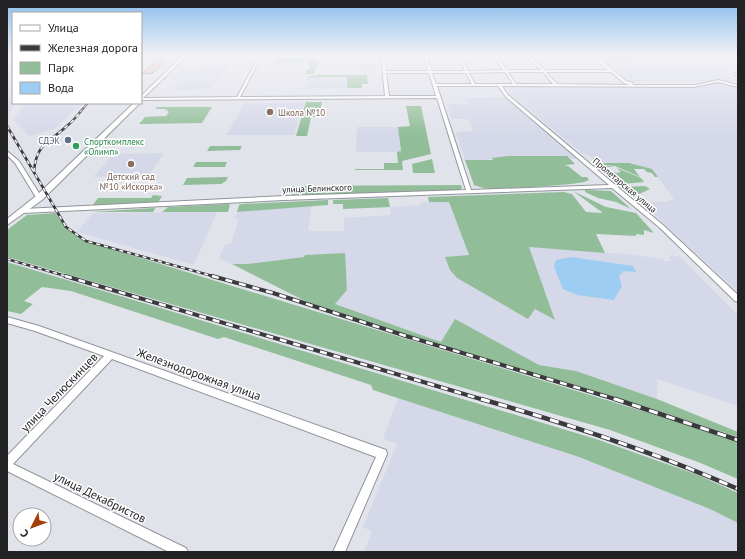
<svg xmlns="http://www.w3.org/2000/svg" width="745" height="559" font-family="'PT Sans',sans-serif">
<rect width="100%" height="100%" fill="#e1e3eb"/>
<g fill="#d5d8e8">
<polygon points="7,56 13,56 13,103 16,103 7,117"/>
<polygon points="354,56 376,56 377,70 354,70"/>
<polygon points="654,56 718,56 722,59 735,59 738,60 738,69 725,68 731,73 725,74 737,81 632,82 605,61 636,61 634,59 656,58"/>
<polygon points="212,58 235,58 211,89 172,90 181,78 171,78 180,69 202,69"/>
<polygon points="307,77 347,77 347,88 304,89"/>
<polygon points="713,83 728,84 738,88 738,292 641,202 665,202 674,199 652,169 598,163 587,154 583,154 510,94 506,86 698,87"/>
<polygon points="505,97 577,159 465,160 456,132 473,131 468,119 452,119 447,104 468,104 466,98"/>
<polygon points="25,103 83,103 54,129 29,136 13,120"/>
<polygon points="245,103 262,104 263,103 304,103 294,135 226,135"/>
<polygon points="357,127 398,127 401,152 356,152"/>
<polygon points="164,153 148,177 93,177 114,154"/>
<polygon points="449,201 469,256 453,274 462,281 528,318 535,308 555,319 529,247 626,254 664,259 664,261 671,261 669,255 680,257 738,315 738,406 657,379 657,399 576,371 539,365 455,319 441,342 335,304 347,290 344,253 247,264 232,264 219,258 224,245 231,243 239,219 234,219 237,212 311,206 308,231 344,231 344,218 391,215 390,207 421,205 420,202"/>
<polygon points="217,212 194,265 77,232 93,213"/>
<polygon points="398,398 579,457 710,509 738,523 738,552 364,552 372,532 363,527 397,444 383,439"/>
</g>
<g fill="#91be98">
<polygon points="305,57 303,63 276,63 278,58"/>
<polygon points="316,58 320,60 318,63 314,74 305,74 307,70 309,69 310,66 308,66 309,59"/>
<polygon points="318,75 367,75 368,84 362,84 362,88 347,88 347,77 307,77"/>
<polygon points="306,102 322,102 319,117 311,117 307,136 296,136"/>
<polygon points="406,106 421,106 431,154 402,161 403,170 355,170 355,169 384,169 384,163 398,163 397,152 401,151 398,127 410,126"/>
<polygon points="157,107 212,107 202,123 139,124 145,117 166,116 169,112 165,109 155,109"/>
<polygon points="210,146 242,146 240,150 207,151"/>
<path d="M508 156H567L575 164 564 165 568 166 582 177H587L589 180C581 186 506 188 490 189L483 188 474 185 465 160H493L492 158Z"/>
<polygon points="432,159 435,173 413,173 412,164"/>
<polygon points="196,162 227,162 225,167 193,167"/>
<polygon points="594,163 601,166 614,166 607,167 610,172 615,172 623,184 616,183"/>
<polygon points="596,163 629,163 652,169 658,177 655,177 652,173 647,172 644,169 634,169 640,177 615,166 601,165"/>
<polygon points="617,168 641,178 644,182 624,184 616,173 621,172"/>
<polygon points="228,177 226,181 221,184 183,185 187,178"/>
<polygon points="461,185 462,188 459,190 294,196 290,193 292,186"/>
<polygon points="645,186 650,189 633,197 622,187"/>
<polygon points="587,189 588,190 611,191 631,209 616,202 598,198 585,192 585,190"/>
<polygon points="573,191 606,207 636,213 654,233 644,230 644,235 636,234 636,236 596,234 605,253 529,247 555,320 535,309 528,319 457,278 450,270 445,257 469,255 449,202 429,202 428,197 564,192 572,194 586,212 603,213"/>
<polygon points="153,195 162,196 158,203 92,206 98,198 151,198"/>
<polygon points="388,198 390,207 343,209 343,204 333,204 333,200"/>
<polygon points="328,200 328,205 237,212 239,205 242,204"/>
<polygon points="228,204 230,205 228,212 162,212 168,207"/>
<polygon points="154,208 155,209 153,212 91,212"/>
<polygon points="56,213 65,227 85,241 731,438 738,441 738,479 698,462 610,430 7,257 7,230 27,215"/>
<polygon points="345,253 347,290 335,304 441,342 455,319 539,365 576,371 657,399 738,432 738,437 621,399 442,346 307,302 232,264 247,264 304,257 305,255"/>
<polygon points="7,262 596,439 698,475 738,493 738,523 710,509 579,457 373,390 371,385 224,337 218,339 71,291 42,287 24,301 33,304 21,314 7,311"/>
</g>
<polygon fill="#9ecdf3" points="571,257 633,266 636,272 624,271 619,276 622,286 614,300 577,295 563,289 554,267 556,260"/>
<polygon fill="#ecb0a5" stroke="#908785" points="158,60 167,60 152,74 142,73"/>
<g fill="none" stroke-linecap="round" stroke-linejoin="round">
<g stroke="#92949c" stroke-width="2">
<g id="minor">
<path d="M259 56H262L240 97 385 96 381 56H385L386 71H428L424 56H427L432 71H465L458 56H461L468 71 503 70 494 56H497L507 70H541L536 65 525 56C533 56 539 65 545 70H608L598 62 596 59 599 58 598 56 631 58 632 56H635L632 60 600 59 626 81 633 83V85H696L718 80 738 85V87L718 82 693 87 502 86 508 95 663 225 738 295V302L735 301 659 227 612 188 284 200 23 213 20 211 23 209 284 196 466 190 437 98 141 100 142 98 237 97ZM505 72 513 84H475L469 73ZM508 72H543L553 84H516ZM546 72H611L624 83 630 85 557 84ZM386 73H429L436 96H389ZM432 73H466L472 84H436ZM437 86H498L506 97 609 185 471 190Z"/>
<polygon points="561,56 564,56 565,58 562,59"/>
<polygon points="735,73 738,74 738,76 734,75"/>
<polygon points="7,151 19,161 42,198 41,199 37,199 15,163 7,155"/>
<polygon points="7,317 39,326 386,450 387,454 345,552 333,552 376,457 112,359 13,464 186,548 188,552 169,552 7,471 7,456 104,356 35,331 7,323"/>
</g>
</g>
<g stroke="#92949c" stroke-width="2">
<g id="major">
<polygon points="182,56 187,56 141,100 141,96"/>
<polygon points="134,103 140,103 42,200 7,225 7,219 36,196"/>
</g>
</g>
<use href="#minor" fill="#fff" fill-rule="evenodd"/>
<use href="#major" fill="#fff" fill-rule="evenodd"/>
<g stroke="#3a3a3e" stroke-width="2">
<polyline id="rail-far3" points="80,112 88,103"/>
</g>
<g stroke="#3a3a3e" stroke-width="2.5">
<g id="rail-far2">
<polyline points="7,126 66,227 86,241 216,277"/>
<path d="M34 172C36 143 49 143 68 125 73 121 77 116 81 111"/>
<polyline points="7,259 69,277"/>
</g>
</g>
<g stroke="#3a3a3e" stroke-width="4">
<g id="rail-far1">
<polyline points="65,276 484,400"/>
<polyline points="212,276 273,293 406,336 618,400"/>
</g>
</g>
<g stroke="#3a3a3e" stroke-width="4.5">
<g id="rail">
<path d="M481 399C569 424 654 452 738 489"/>
<polyline points="615,399 738,440"/>
</g>
</g>
<use href="#rail-far3" stroke="#fff" stroke-width="1" stroke-dasharray="3" stroke-linecap="butt"/>
<use href="#rail-far2" stroke="#fff" stroke-width="1.5" stroke-dasharray="4" stroke-linecap="butt"/>
<use href="#rail-far1" stroke="#fff" stroke-width="2.5" stroke-dasharray="7" stroke-linecap="butt"/>
<use href="#rail" stroke="#fff" stroke-width="3" stroke-dasharray="9" stroke-linecap="butt"/>
</g>
<linearGradient id="sky" x2="0" y2="1"><stop stop-color="#8abeec"/><stop offset="0.41" stop-color="#f2f2f6"/><stop offset="1" stop-color="#f2f2f6" stop-opacity="0"/></linearGradient>
<rect width="745" height="135" fill="url(#sky)"/>
<g fill="#8d6e63" stroke="#fff" stroke-width="1.5">
<circle cx="270" cy="112" r="4"/>
<circle cx="131" cy="164" r="4"/>
</g>
<circle fill="#5c6f8a" stroke="#fff" stroke-width="1.5" cx="68" cy="140" r="4"/>
<circle fill="#2e9e5b" stroke="#fff" stroke-width="1.5" cx="76" cy="146" r="4"/>
<g text-anchor="middle" dominant-baseline="central" stroke-width="3" stroke-linejoin="round" paint-order="stroke">
<g font-size="9" fill="#785e54" stroke="#fff" text-anchor="start">
<text x="278" y="112">Школа №10</text>
<text x="131" y="176" text-anchor="middle">Детский сад<tspan x="131" dy="10">№10 «Искорка»</tspan></text>
</g>
<g font-size="9" fill="#4e5e75" stroke="#fff" text-anchor="end">
<text x="60" y="140">СДЭК</text>
</g>
<g font-size="9" fill="#27864d" stroke="#fff" text-anchor="start">
<text x="84" y="141">Спорткомплекс<tspan x="84" dy="10">«Олимп»</tspan></text>
</g>
<g font-size="9" fill="#232326" stroke="#fff">
<text transform="translate(625 185) rotate(40)">Пролетарская улица</text>
<text transform="translate(317 188) rotate(-2)">улица Белинского</text>
</g>
<g font-size="12" fill="#232326" stroke="#fff">
<text transform="translate(199 374) rotate(20)">Железнодорожная улица</text>
<text transform="translate(59 392) rotate(-46)">улица Челюскинцев</text>
<text transform="translate(100 497) rotate(26)">улица Декабристов</text>
</g>
</g>
<rect width="745" height="559" fill="none" stroke="#232326" stroke-width="16"/>
<rect x="12" y="12" width="130" height="92" fill="#ffffff" stroke="#a7a7a8"/>
<rect x="20" y="25" width="20" height="6" fill="#ffffff" stroke="#a7a7a8"/>
<text x="48" y="32" font-size="12" fill="#232326">Улица</text>
<rect x="20" y="45" width="20" height="6" fill="#3a3a3e" stroke="#a7a7a8"/>
<text x="48" y="52" font-size="12" fill="#232326">Железная дорога</text>
<rect x="20" y="62" width="20" height="12" fill="#91be98" stroke="#a7a7a8"/>
<text x="48" y="72" font-size="12" fill="#232326">Парк</text>
<rect x="20" y="82" width="20" height="12" fill="#9ecdf3" stroke="#a7a7a8"/>
<text x="48" y="92" font-size="12" fill="#232326">Вода</text>
<g transform="translate(32 527) rotate(228)"><circle r="19" fill="#ffffff" stroke="#a7a7a8"/>
<path d="M0-3L7 15L0 10L-7 15Z" fill="#a23e09"/>
<text y="-6" font-size="11" font-weight="bold" text-anchor="middle" fill="#232326">С</text>
</g>
</svg>
